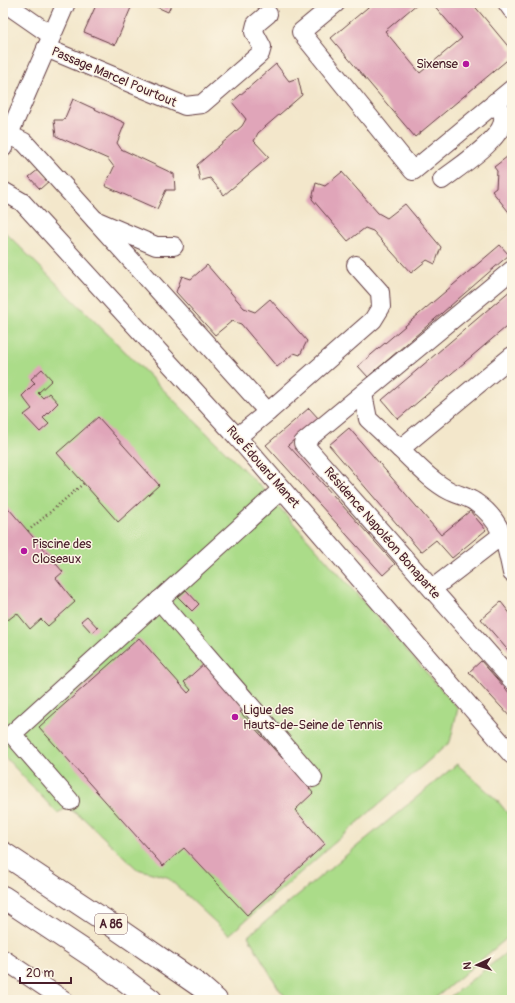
<svg xmlns="http://www.w3.org/2000/svg" width="515" height="1003" font-family="Pangolin,sans-serif">
<rect width="100%" height="100%" fill="#fcf5e5"/>
<filter id="ink" filterUnits="userSpaceOnUse"><feTurbulence type="fractalNoise" baseFrequency=".025" numOctaves="2"/><feDisplacementMap in="SourceGraphic" scale="8" xChannelSelector="R" yChannelSelector="G"/><feConvolveMatrix kernelMatrix="1 2 1 2 8 2 1 2 1" color-interpolation-filters="sRGB"/></filter>
<filter id="wash" filterUnits="userSpaceOnUse"><feTurbulence type="fractalNoise" baseFrequency=".012" numOctaves="4" result="noise"/><feDisplacementMap in="SourceGraphic" scale="16" xChannelSelector="R" yChannelSelector="G"/><feGaussianBlur stdDeviation="0.9" result="paint"/><feColorMatrix in="noise" values="0 0 0 0 0 0 0 0 0 0 0 0 0 0 0 0 0 1.4 0 .05"/><feComposite in="paint" operator="in"/></filter>
<g filter="url(#wash)">
<rect width="100%" height="100%" fill="#f3e7cb"/>
<g fill="#abdc89" stroke="#7a7e5a">
<polygon points="3,230 264,490 458,708 450,742 229,935 167,877 137,869 83,818 68,808 57,813 5,757 3,758"/>
<polygon points="457,764 497,800 512,819 512,934 433,1000 288,1000 279,989 248,936"/>
<polygon points="512,948 512,1000 446,1000"/>
</g>
<g id="blocks">
<g fill="#e0a5b9">
<polygon points="97,3 133,3 115,45 84,32"/>
<polygon points="148,3 172,3 168,12"/>
<polygon points="373,3 418,3 385,31 420,73 462,38 432,3 472,3 512,51 512,56 415,137 331,38"/>
<polygon points="276,64 289,81 298,78 302,95 258,133 254,141 269,157 224,195 210,178 200,181 197,165 242,126 246,119 232,102"/>
<polygon points="73,99 125,123 117,143 121,149 174,174 175,190 166,190 157,209 105,186 114,167 108,159 56,136 54,120 64,120"/>
<polygon points="512,153 512,216 492,191 496,188 497,171 494,167"/>
<polygon points="39,169 49,181 40,189 29,177"/>
<polygon points="342,172 378,213 387,218 405,204 441,247 435,264 427,260 411,273 373,231 365,228 348,241 312,199 316,183 325,186"/>
<polygon points="500,245 509,255 368,377 358,366"/>
<polygon points="207,265 244,308 255,312 270,299 307,341 300,355 294,353 277,367 241,324 232,321 215,335 176,292 182,276 191,279"/>
<polygon points="512,289 512,322 398,419 382,400"/>
<polygon points="42,369 52,380 38,393 43,398 49,393 58,403 43,418 49,424 40,432 24,415 32,409 22,396 35,383 31,379"/>
<polygon points="309,408 319,419 288,445 395,564 383,575 266,445"/>
<polygon points="98,417 159,485 118,522 57,453"/>
<polygon points="349,428 441,535 470,511 486,530 452,558 436,540 421,552 329,445"/>
<polygon points="3,502 63,572 56,578 75,602 48,626 41,619 30,629 17,613 8,620 3,614"/>
<polygon points="186,590 199,604 192,611 178,597"/>
<polygon points="501,602 512,616 512,655 481,619"/>
<polygon points="87,616 98,628 92,633 81,621"/>
<polygon points="139,638 188,693 191,690 184,682 205,663 246,708 240,712 283,759 287,755 313,784 309,788 313,793 295,810 325,844 247,915 184,848 163,866 39,727"/>
<polygon points="481,661 512,696 512,719 469,672"/>
</g>
</g>
</g>
<g filter="url(#ink)">
<use href="#blocks" fill-opacity="0" stroke="#633d43" stroke-width="1"/>
<g fill="none" stroke-linecap="round" stroke-linejoin="round">
<g stroke="#633d43" stroke-width="20">
<g id="minor">
<polyline points="5,3 51,35"/>
<polyline points="336,3 301,32 413,171 512,89"/>
<polyline points="507,3 512,10"/>
<polyline points="46,48 185,106 202,104 260,54 262,47 254,32 256,24 268,14"/>
<polyline points="3,132 24,142 95,220"/>
<polyline points="3,148 66,3"/>
<path d="M442 180C457 168 507 137 503 116 502 112 498 107 495 102"/>
<polyline points="3,191 22,202 237,437 512,755"/>
<polyline points="174,246 156,246 95,220 268,412 373,320 381,307 380,292 356,265"/>
<polyline points="512,270 303,443 512,680"/>
<polyline points="363,394 368,419 400,449 512,356"/>
<polyline points="237,437 268,412"/>
<path d="M400 449C416 464 431 481 450 491 458 495 468 497 475 502 502 520 506 543 512 573"/>
<polyline points="432,589 502,535"/>
<polyline points="159,600 313,778"/>
<polyline points="70,801 12,734 282,489"/>
<polyline points="3,959 64,1000"/>
</g>
</g>
<g stroke="#633d43" stroke-width="24">
<g id="highway">
<polyline points="3,853 113,926 200,986 216,1000"/>
<polyline points="3,897 98,960 151,1000"/>
</g>
</g>
<polyline stroke="#633d43" stroke-width="2.5" stroke-dasharray="1 3" stroke-linecap="butt" points="28,531 84,483"/>
<use href="#minor" stroke="#fff" stroke-width="18"/>
<use href="#highway" stroke="#fff" stroke-width="22"/>
</g>
</g>
<g fill="#b5179e" stroke="#fcf5e5" stroke-width="1.5">
<circle cx="466" cy="64" r="4"/>
<circle cx="24" cy="551" r="4"/>
<circle cx="235" cy="717" r="4"/>
</g>
<g text-anchor="middle" dominant-baseline="central" stroke-width="3" stroke-linejoin="round" paint-order="stroke">
<rect fill="#fcf5e5" stroke="#7f5f63" stroke-width="1" x="95" y="914" width="32" height="20" rx="3"/>
<g font-size="12" font-weight="bold" fill="#4a1f2b">
<text x="111" y="924">A 86</text>
</g>
<g font-size="13" fill="#4a1f2b" stroke="#fcf5e5" text-anchor="start">
<text x="458" y="64" text-anchor="end">Sixense</text>
<text x="32" y="544">Piscine des<tspan x="32" dy="15">Closeaux</tspan></text>
<text x="243" y="710">Ligue des<tspan x="243" dy="15">Hauts-de-Seine de Tennis</tspan></text>
</g>
<g font-size="13" fill="#4a1f2b" stroke="#fcf5e5">
<text transform="translate(114 77) rotate(23)">Passage Marcel Pourtout</text>
<text transform="translate(263 467) rotate(49)">Rue Édouard Manet</text>
<text transform="translate(382 533) rotate(49)">Résidence Napoléon Bonaparte</text>
</g>
</g>
<rect width="515" height="1003" fill="none" stroke="#fcf5e5" stroke-width="16"/>
<g transform="translate(477 965) rotate(266)" stroke="#fcf5e5" stroke-width="3" paint-order="stroke">
<path d="M0-3L7 15L0 10L-7 15Z" fill="#4a1f2b"/>
<text y="-6" font-size="11" font-weight="bold" text-anchor="middle" fill="#4a1f2b">N</text>
</g>
<path d="M20 977v6h51v-6" fill="none" stroke="#4a1f2b" stroke-width="2"/>
<text x="26" y="977" font-size="12" fill="#4a1f2b" stroke="#fcf5e5" stroke-width="3" paint-order="stroke">20 m</text>
</svg>
